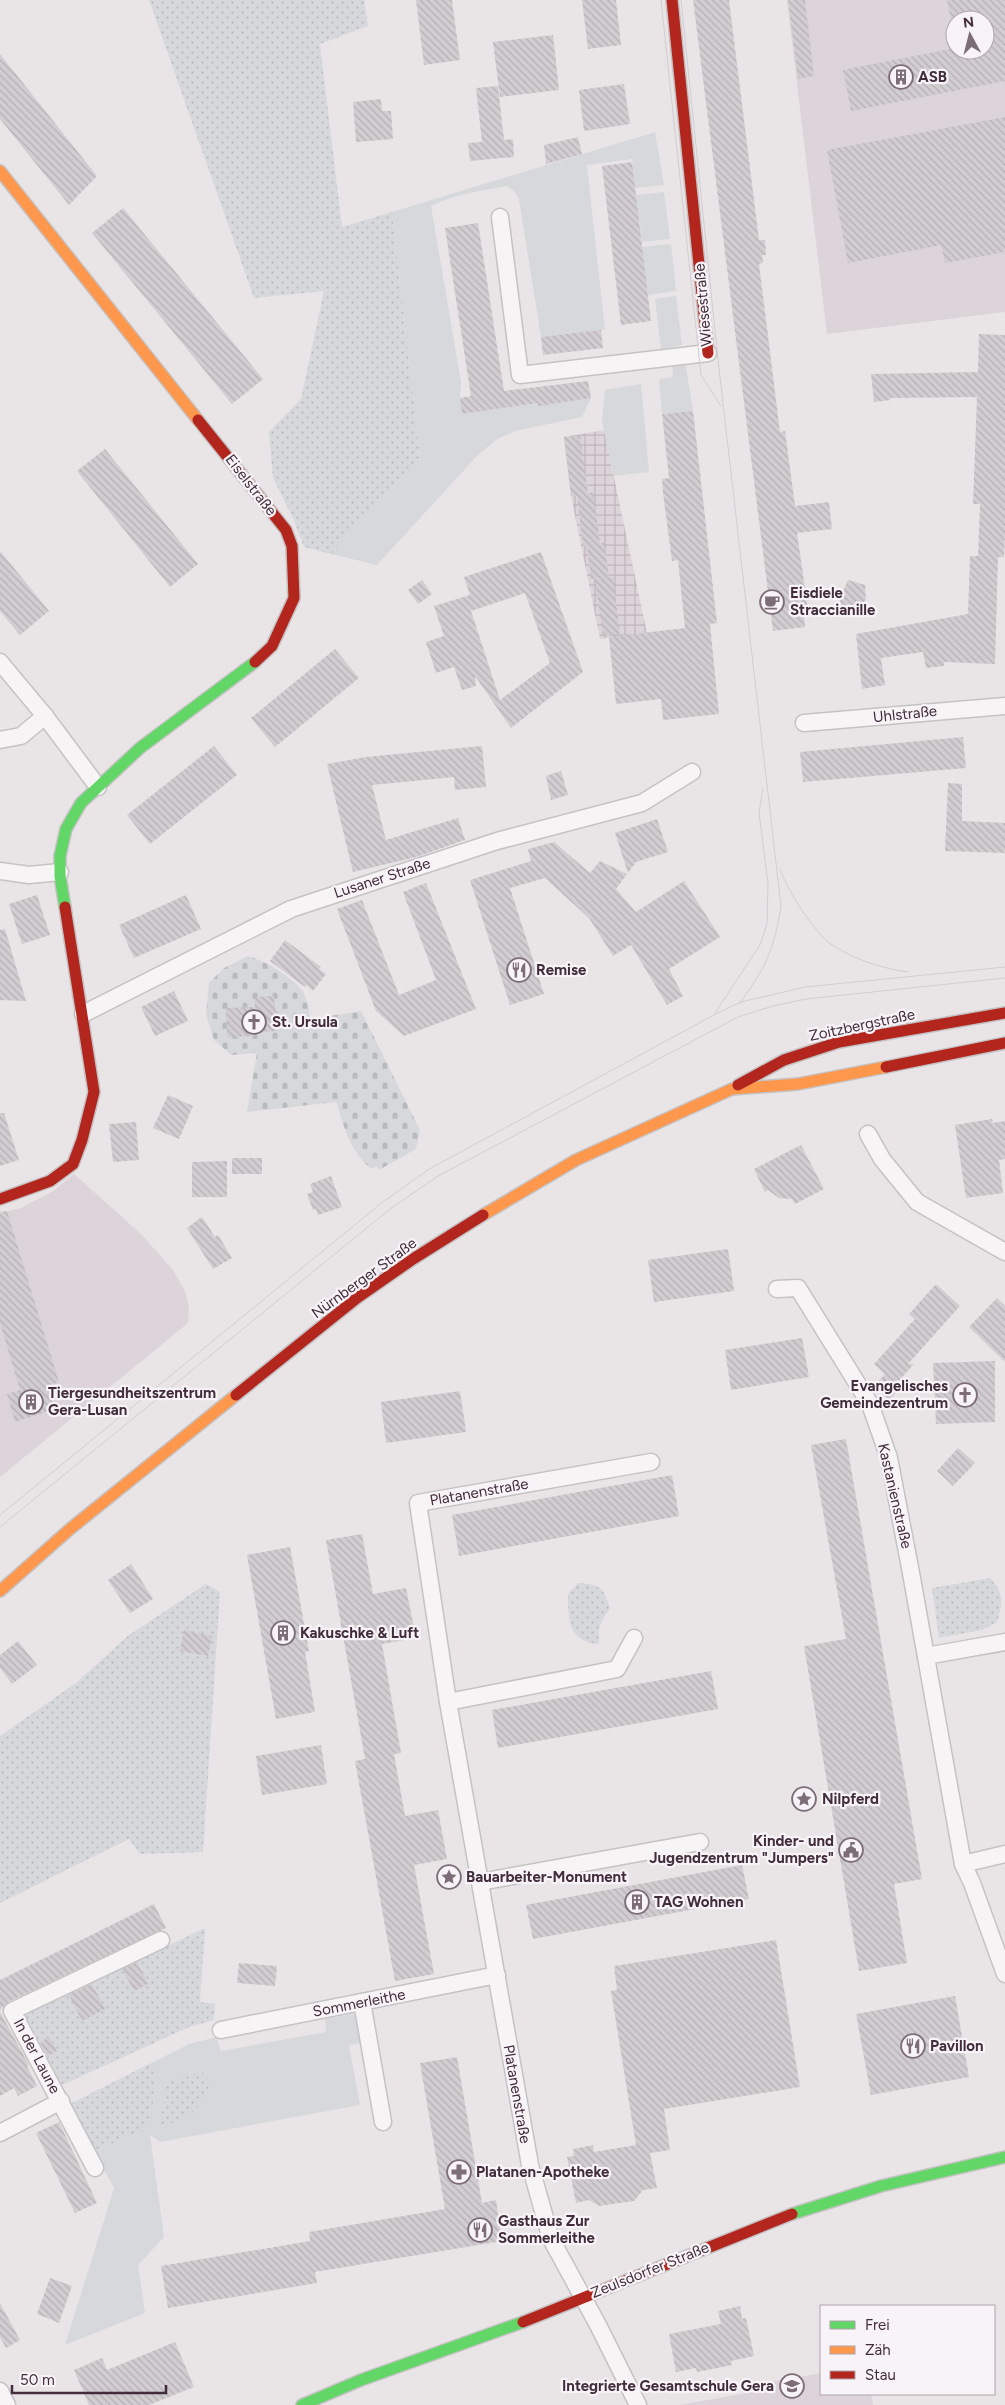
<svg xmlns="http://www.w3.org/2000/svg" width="1005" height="2405" font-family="Figtree,sans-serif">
<defs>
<pattern id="industrial-grid" width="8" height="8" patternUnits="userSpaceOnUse" patternTransform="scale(1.25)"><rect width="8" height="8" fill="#dcd4d8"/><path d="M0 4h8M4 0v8" fill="none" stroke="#beb6ba"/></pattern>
<pattern id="cemetery-stones" width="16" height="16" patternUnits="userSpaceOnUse" patternTransform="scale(1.25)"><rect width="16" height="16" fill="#d6d8dc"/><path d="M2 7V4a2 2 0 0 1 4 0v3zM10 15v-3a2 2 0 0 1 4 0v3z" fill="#b9babe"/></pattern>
<pattern id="park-dots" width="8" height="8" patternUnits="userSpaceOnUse" patternTransform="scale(1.25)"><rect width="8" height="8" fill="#d6d8dc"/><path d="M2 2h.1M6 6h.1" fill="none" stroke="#b9babe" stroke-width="1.8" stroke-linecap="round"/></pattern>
<pattern id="building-back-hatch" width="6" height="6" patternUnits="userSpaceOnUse" patternTransform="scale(1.25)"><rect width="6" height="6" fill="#d1cdd0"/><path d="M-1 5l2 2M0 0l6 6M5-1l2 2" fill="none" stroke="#b5b0b4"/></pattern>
</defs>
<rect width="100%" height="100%" fill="#e9e5e7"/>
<g fill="#dcd4d8" fill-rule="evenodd">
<path d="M787 0H1005V312L827 334ZM955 20H985V50H955Z"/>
<polygon points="74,1174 142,1235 173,1270 185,1291 189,1307 188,1323 0,1477 0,1213 21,1208 53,1191"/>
<polygon points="821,2373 821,2394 871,2394 873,2405 679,2405 763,2390 763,2383"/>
</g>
<polygon fill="url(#industrial-grid)" points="604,430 647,633 600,639 571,496 564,437"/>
<g fill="#d6d8dc">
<path d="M655 132 664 185 635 188 632 159 587 165 605 330 541 337 519 199 514 191 507 186C482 191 454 194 431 206L461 382 460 398 462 414 538 403V405L591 398 582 417 515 431 496 440 477 456 377 565 331 554 420 457 392 212Z"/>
<polygon points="664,192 670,239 642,242 636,195"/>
<polygon points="671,244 676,291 648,295 642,247"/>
<polygon points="676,296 682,345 661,349 655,299"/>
<polygon points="685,360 693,411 662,414 659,379 673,377 672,361"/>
<polygon points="641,384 649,472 614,476 602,421 605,390"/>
<polygon points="354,2014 361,2043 349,2045 360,2105 160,2142 150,2135 164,2237 138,2265 145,2313 65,2345 114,2188 94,2152 157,2080 149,2064 189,2044 216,2037 221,2051 326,2032 325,2019"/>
</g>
<path fill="url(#cemetery-stones)" d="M248 956C267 962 287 974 301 989 307 996 309 1009 310 1019L361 1011 420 1130 416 1149 379 1170 377 1166 371 1169C348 1147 346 1131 336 1102L247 1112 257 1053 231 1055 214 1040 206 1015 209 983 224 968Z"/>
<g fill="url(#park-dots)">
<polygon points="149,0 364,0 368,26 320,44 342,227 392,212 420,457 331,554 304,547 293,518 273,478 269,432 301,399 324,291 254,298"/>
<path d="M990 1578C1004 1593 1003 1603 997 1622L982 1630 939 1638 932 1588Z"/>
<path d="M578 1583C600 1584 604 1588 610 1609 600 1620 598 1629 599 1644 568 1642 568 1619 568 1594Z"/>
<polygon points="206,1584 220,1592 203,1852 140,1854 129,1839 0,1903 0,1736 76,1683 129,1635"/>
<polygon points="205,1928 200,2002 215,2004 214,2020 189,2027 62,2085 25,2015"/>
<polygon points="149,2064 157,2079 149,2126 94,2152 70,2104"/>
<path d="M206 2072 209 2091C194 2115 188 2120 160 2126L167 2081Z"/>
</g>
<g fill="url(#building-back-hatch)" fill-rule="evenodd">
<polygon points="416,0 452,0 460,60 424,65"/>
<polygon points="582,0 616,0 621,45 588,49"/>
<polygon points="693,0 729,0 759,240 765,240 766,255 762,255 763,263 759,264 780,432 785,431 795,506 829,502 832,529 797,533 809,616 804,617 805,627 773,631"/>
<polygon points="788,0 805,0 814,76 798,79"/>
<polygon points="947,0 1005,0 1005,81 851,111 843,70 955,48 955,50 985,50 985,20 955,20 955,40"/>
<polygon points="553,35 559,90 500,97 493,42"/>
<polygon points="0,54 97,176 69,205 0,119"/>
<polygon points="624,84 630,124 584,131 579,90"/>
<polygon points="498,86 504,140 513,139 514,157 470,161 468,143 482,142 476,88"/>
<polygon points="381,99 382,111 391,111 393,139 356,142 353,102"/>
<polygon points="1005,117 1005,252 945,263 941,245 848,263 827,150"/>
<polygon points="578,137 582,154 546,164 544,145"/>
<polygon points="632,162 651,321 621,325 602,166"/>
<polygon points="123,208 263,379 232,404 92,233"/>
<polygon points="478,223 504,391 588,381 591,398 538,406 538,403 462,414 460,398 471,396 445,228"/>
<polygon points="601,330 603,348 543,355 541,337"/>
<polygon points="979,334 1005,335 1005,532 1004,557 998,557 995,664 944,662 944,666 926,668 923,652 881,658 885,685 862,689 856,634 968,614 970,556 978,556 980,504 973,504 977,397 890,398 891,400 874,402 871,374 978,372"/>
<polygon points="693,411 717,623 710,624 719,714 663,720 661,699 616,704 609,637 685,628 678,560 672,561 663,493 662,479 669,478 662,414"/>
<polygon points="580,435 588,494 593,492 600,543 604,543 609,577 591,579 587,546 583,546 577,496 571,496 564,437"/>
<polygon points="105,449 198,564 170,587 77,471"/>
<polygon points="0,551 49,611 20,635 0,611"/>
<path d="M541 552 583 672 511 728 475 676 476 686 462 690 454 667 436 673 426 642 444 636 434 606 470 595 464 577ZM525 593 550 663 500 700 471 611Z"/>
<polygon points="613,577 620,634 603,637 595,579"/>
<polygon points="422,580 432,594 418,604 408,590"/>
<polygon points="848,580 865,585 866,601 863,602 863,614 842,617 840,598"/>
<polygon points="335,649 359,678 275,747 251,718"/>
<polygon points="963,737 966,768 803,782 800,752"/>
<polygon points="214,746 237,775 150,844 127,815"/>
<polygon points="482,746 486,787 455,790 454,777 372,785 386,840 458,818 465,840 416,857 353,872 327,764 366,757"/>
<polygon points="561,771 568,795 551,800 546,776"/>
<polygon points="948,783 962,784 962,821 1005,823 1005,853 945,851"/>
<polygon points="657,819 668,852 636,862 628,873 615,833"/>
<polygon points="554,842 590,873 600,861 627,874 616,889 636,912 684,881 720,937 669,969 683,996 667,1005 631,945 613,956 589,918 545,878 510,888 544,994 510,1005 470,880 531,861 528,849"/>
<polygon points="426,883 476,1009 404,1036 376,1011 337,909 362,900 399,995 436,980 403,892"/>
<polygon points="37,895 50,935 22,944 9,904"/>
<polygon points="186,895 201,929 134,958 119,925"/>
<polygon points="5,929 26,1001 0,1000 0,930"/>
<polygon points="285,940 321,967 319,969 326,974 313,991 306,985 305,987 270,961"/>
<polygon points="174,991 188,1021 155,1036 141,1007"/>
<polygon points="274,996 275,1009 282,1020 276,1031 256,1032 257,1036 227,1037 226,1008 255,1007 255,997"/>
<polygon points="168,1095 193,1106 179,1139 153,1128"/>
<polygon points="0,1113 4,1113 19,1160 0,1166"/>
<polygon points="992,1119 993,1123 1005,1121 1005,1159 999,1160 1003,1193 966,1198 955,1125"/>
<polygon points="136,1122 139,1160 113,1162 109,1124"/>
<polygon points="801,1145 824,1189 795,1204 792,1199 779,1198 768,1190 765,1192 754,1169"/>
<rect x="232" y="1158" width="30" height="16"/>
<polygon points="227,1161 227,1197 192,1197 192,1162"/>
<polygon points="331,1176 342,1207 318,1215 316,1209 313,1210 307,1194 313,1192 310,1184"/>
<polygon points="7,1211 59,1382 48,1386 55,1409 15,1422 7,1394 20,1390 0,1323 0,1212"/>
<polygon points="202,1217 215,1237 218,1235 232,1258 213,1269 187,1228"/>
<polygon points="728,1249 734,1291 654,1302 648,1260"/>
<polygon points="936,1284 960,1306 908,1364 914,1364 896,1384 900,1388 889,1400 874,1386 885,1374 874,1364 915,1319 909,1314"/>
<polygon points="997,1298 1005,1306 1005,1362 969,1327"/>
<polygon points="802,1338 809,1377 731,1390 725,1350"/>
<polygon points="995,1361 995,1422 936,1424 933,1363"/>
<polygon points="460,1391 466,1432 386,1443 381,1402"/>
<polygon points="846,1439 922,1879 894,1884 907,1963 859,1971 804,1646 846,1639 811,1445"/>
<polygon points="958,1448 975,1463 953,1486 937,1471"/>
<polygon points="672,1475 679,1516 459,1556 452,1515"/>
<polygon points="362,1534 373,1594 406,1588 416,1638 382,1644 401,1753 394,1754 405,1816 438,1810 447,1859 414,1865 434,1974 395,1981 355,1761 365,1759 326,1540"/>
<polygon points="290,1547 309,1651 305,1652 315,1712 276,1719 247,1555"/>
<polygon points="131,1564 153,1599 130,1613 108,1580"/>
<polygon points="184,1630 212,1636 208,1656 180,1651"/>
<polygon points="18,1641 37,1665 12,1684 0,1668 0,1655"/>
<polygon points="711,1671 718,1709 498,1748 492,1710"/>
<polygon points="321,1745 327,1784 262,1795 256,1756"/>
<polygon points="742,1865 749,1899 533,1939 526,1905"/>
<polygon points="154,1904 166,1928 8,2002 0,2010 0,1980"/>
<polygon points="776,1940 800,2087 664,2109 670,2150 650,2153 657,2188 643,2190 634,2201 599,2206 589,2200 576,2203 567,2157 574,2156 573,2149 593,2145 594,2152 636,2145 611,1991 617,1990 614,1966"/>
<polygon points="137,1962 148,1984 134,1991 122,1969"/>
<polygon points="239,1963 277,1966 275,1986 237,1983"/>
<polygon points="92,1984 105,2009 82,2021 69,1995"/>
<polygon points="955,1996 969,2077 871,2095 856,2014"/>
<polygon points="0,2012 29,2065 27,2066 37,2086 18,2096 14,2088 0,2096"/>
<polygon points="49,2037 57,2051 47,2056 40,2042"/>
<polygon points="457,2057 482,2203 496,2200 502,2241 315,2272 317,2283 168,2308 161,2266 310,2241 309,2232 445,2209 420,2063"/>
<polygon points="59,2122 97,2203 75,2213 36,2133"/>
<polygon points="50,2278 72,2286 59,2323 37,2314"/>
<polygon points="0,2303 20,2340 6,2348 0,2337"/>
<polygon points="740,2306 742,2319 746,2318 754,2356 731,2361 732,2365 697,2372 696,2368 676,2372 669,2334 721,2324 718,2311"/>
<polygon points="175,2342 194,2387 149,2405 89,2405 74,2370 102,2358 107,2370"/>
</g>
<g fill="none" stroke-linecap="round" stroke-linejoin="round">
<g stroke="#c5c2c4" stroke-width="19">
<g id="street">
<polyline points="500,217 520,375 708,353"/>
<polyline points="0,662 45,716 98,787"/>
<polyline points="804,723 1005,706"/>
<polyline points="0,740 21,736 45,716"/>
<polyline points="0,871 29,875 60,872"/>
<polyline points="83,1014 291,909 497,841 642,803 692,772"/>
<polyline points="868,1134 882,1159 917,1202 1005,1252"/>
<polyline points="777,1289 798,1288 870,1404 889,1458 911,1573 963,1864 972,1883 1005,1974"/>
<polyline points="926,1656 1005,1642"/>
<polyline points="448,1702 617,1669 634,1638"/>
<polyline points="963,1864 1005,1854"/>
<polyline points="480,1882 700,1842"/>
<polyline points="362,2002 383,2122"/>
<polyline points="221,2030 497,1975"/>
<polyline points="0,2133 61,2101"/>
<polyline points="95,2168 12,2011 161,1940"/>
<polyline points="0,2391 7,2405"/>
<polyline points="638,2405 598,2325 551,2239 530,2165 448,1702 418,1503 651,1462"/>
</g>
</g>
<g stroke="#c5c2c4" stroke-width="14">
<g id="fast">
<polyline points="65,907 60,876 60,856 66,829 81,803 140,748 255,662"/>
<polyline points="792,2214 881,2186 1005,2157"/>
<polyline points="302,2405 361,2380 523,2322"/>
</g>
</g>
<g stroke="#c5c2c4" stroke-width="14">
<g id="slow">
<polyline points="0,171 198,420"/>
<polyline points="483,1215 576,1160 732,1089 798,1084 886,1067"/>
<polyline points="0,1591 70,1529 236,1395"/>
</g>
</g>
<g stroke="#c5c2c4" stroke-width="14">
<g id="jam">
<polyline points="672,0 708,353"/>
<polyline points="198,420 286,530 292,546 294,598 272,646 255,662"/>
<polyline points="886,1067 1005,1043"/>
<polyline points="738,1085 784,1060 839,1042 1005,1013"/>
<polyline points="0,1199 50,1181 73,1164 82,1140 94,1092 65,907"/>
<polyline points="236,1395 357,1298 413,1259 483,1215"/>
<polyline points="523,2322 792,2214"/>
</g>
</g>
<use href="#street" stroke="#f6f4f5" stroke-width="16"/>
<use href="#fast" stroke="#63d668" stroke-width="11"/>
<use href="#slow" stroke="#ff974d" stroke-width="11"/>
<use href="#jam" stroke="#b3261e" stroke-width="11"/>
<g stroke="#d1cdd0" stroke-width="1">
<polyline points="661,0 701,375 721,406"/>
<path d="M681 0 718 360 781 906C774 950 766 967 740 1003"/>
<path d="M780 869C786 888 815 934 832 945 854 959 883 969 908 972"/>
<polyline points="715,1013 760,945 767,924 768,883 759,813 763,788"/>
<polyline points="0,1515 384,1201 431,1168 714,1015 741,1002 805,987 1005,967"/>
<polyline points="0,1527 390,1209 438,1176 738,1017 773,1006 806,999 1005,978"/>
</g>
</g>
<defs>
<g id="building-ring" transform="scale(1.25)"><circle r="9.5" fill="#f8f3f7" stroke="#7c6d77" stroke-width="1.5"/><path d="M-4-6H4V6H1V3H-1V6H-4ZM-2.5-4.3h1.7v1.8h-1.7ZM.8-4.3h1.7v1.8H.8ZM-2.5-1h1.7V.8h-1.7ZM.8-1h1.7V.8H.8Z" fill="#7c6d77"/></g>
<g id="cafe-ring" transform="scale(1.25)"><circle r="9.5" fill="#f8f3f7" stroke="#7c6d77" stroke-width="1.5"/><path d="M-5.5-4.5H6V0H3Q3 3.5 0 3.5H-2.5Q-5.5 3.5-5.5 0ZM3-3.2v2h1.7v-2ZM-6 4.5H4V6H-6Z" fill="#7c6d77"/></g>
<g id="restaurant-ring" transform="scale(1.25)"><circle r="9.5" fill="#f8f3f7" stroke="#7c6d77" stroke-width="1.5"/><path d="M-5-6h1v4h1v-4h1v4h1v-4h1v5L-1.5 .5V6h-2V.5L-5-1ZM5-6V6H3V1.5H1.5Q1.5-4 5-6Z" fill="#7c6d77"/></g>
<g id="church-ring" transform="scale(1.25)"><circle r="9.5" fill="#f8f3f7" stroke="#7c6d77" stroke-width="1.5"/><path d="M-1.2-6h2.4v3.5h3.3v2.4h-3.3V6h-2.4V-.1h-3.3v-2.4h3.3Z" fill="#7c6d77"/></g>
<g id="sight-ring" transform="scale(1.25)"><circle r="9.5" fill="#f8f3f7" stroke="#7c6d77" stroke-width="1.5"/><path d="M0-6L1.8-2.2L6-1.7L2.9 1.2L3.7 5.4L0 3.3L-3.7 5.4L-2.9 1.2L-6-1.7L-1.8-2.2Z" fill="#7c6d77"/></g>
<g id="civic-ring" transform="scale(1.25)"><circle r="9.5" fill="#f8f3f7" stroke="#7c6d77" stroke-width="1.5"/><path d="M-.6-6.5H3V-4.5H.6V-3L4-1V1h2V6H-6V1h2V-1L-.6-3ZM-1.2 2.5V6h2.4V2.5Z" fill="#7c6d77"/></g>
<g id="pharmacy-ring" transform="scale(1.25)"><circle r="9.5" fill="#f8f3f7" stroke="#7c6d77" stroke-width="1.5"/><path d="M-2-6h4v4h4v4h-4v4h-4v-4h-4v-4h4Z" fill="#7c6d77"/></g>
<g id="school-ring" transform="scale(1.25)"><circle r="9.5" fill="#f8f3f7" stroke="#7c6d77" stroke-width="1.5"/><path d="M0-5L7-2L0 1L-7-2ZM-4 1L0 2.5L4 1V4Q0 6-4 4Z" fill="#7c6d77"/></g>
</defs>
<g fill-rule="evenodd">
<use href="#building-ring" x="901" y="77"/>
<use href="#cafe-ring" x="772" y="602"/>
<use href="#restaurant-ring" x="519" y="970"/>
<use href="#church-ring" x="254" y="1022"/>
<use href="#church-ring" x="965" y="1395"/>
<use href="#building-ring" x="31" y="1402"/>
<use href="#building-ring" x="283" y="1633"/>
<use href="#sight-ring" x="804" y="1799"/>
<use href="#civic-ring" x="851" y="1850"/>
<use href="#sight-ring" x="449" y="1877"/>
<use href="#building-ring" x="637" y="1902"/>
<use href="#restaurant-ring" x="913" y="2046"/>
<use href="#pharmacy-ring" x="459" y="2172"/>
<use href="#restaurant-ring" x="480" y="2230"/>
<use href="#school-ring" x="792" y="2386"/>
</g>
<g text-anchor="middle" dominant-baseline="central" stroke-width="4.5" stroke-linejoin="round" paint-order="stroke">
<g font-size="15" font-weight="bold" fill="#412d3b" stroke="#f8f3f7" text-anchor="start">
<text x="918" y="77">ASB</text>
<text x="790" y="593">Eisdiele<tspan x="790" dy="17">Straccianille</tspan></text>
<text x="536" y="970">Remise</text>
<text x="272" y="1022">St. Ursula</text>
<text x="948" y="1386" text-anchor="end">Evangelisches<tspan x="948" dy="17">Gemeindezentrum</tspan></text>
<text x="48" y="1393">Tiergesundheitszentrum<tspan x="48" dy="17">Gera-Lusan</tspan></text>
<text x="300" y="1633">Kakuschke &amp; Luft</text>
<text x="822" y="1799">Nilpferd</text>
<text x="834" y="1841" text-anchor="end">Kinder- und<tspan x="834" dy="17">Jugendzentrum "Jumpers"</tspan></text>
<text x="466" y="1877">Bauarbeiter-Monument</text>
<text x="654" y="1902">TAG Wohnen</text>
<text x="930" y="2046">Pavillon</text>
<text x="476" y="2172">Platanen-Apotheke</text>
<text x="498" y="2221">Gasthaus Zur<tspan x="498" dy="17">Sommerleithe</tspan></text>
<text x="774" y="2386" text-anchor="end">Integrierte Gesamtschule Gera</text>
</g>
<g font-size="15" fill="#412d3b" stroke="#f8f3f7">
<text transform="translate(703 305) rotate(-95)">Wiesestraße</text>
<text transform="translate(251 485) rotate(52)">Eiselstraße</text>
<text transform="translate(905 714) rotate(-6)">Uhlstraße</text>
<text transform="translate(382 878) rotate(-18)">Lusaner Straße</text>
<text transform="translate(862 1025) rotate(-12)">Zoitzbergstraße</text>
<text transform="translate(364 1278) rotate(-36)">Nürnberger Straße</text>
<text transform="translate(479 1492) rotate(-10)">Platanenstraße</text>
<text transform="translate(895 1496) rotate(77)">Kastanienstraße</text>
<text transform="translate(359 2003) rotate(-11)">Sommerleithe</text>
<text transform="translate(37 2056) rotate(62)">In der Laune</text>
<text transform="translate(517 2094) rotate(80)">Platanenstraße</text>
<text transform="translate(650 2270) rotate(-22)">Zeulsdorfer Straße</text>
</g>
</g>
<rect x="820" y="2305" width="175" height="90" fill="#f8f3f7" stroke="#afa4ac"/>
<rect x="830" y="2321" width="25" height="8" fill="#63d668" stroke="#afa4ac"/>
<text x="865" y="2330" font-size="15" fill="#412d3b">Frei</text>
<rect x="830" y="2346" width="25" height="8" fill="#ff974d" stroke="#afa4ac"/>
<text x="865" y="2355" font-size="15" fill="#412d3b">Zäh</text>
<rect x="830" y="2371" width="25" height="8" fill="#b3261e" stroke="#afa4ac"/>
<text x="865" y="2380" font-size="15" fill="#412d3b">Stau</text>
<g transform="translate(970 35) rotate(353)"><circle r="24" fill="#f8f3f7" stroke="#afa4ac"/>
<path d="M0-4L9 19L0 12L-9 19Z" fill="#7c6d77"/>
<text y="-8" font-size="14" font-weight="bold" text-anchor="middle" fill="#412d3b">N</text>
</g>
<path d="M12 2385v8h154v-8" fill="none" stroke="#412d3b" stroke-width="2.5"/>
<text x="20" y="2385" font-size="15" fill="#412d3b" stroke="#f8f3f7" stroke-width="4" paint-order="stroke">50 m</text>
</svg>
